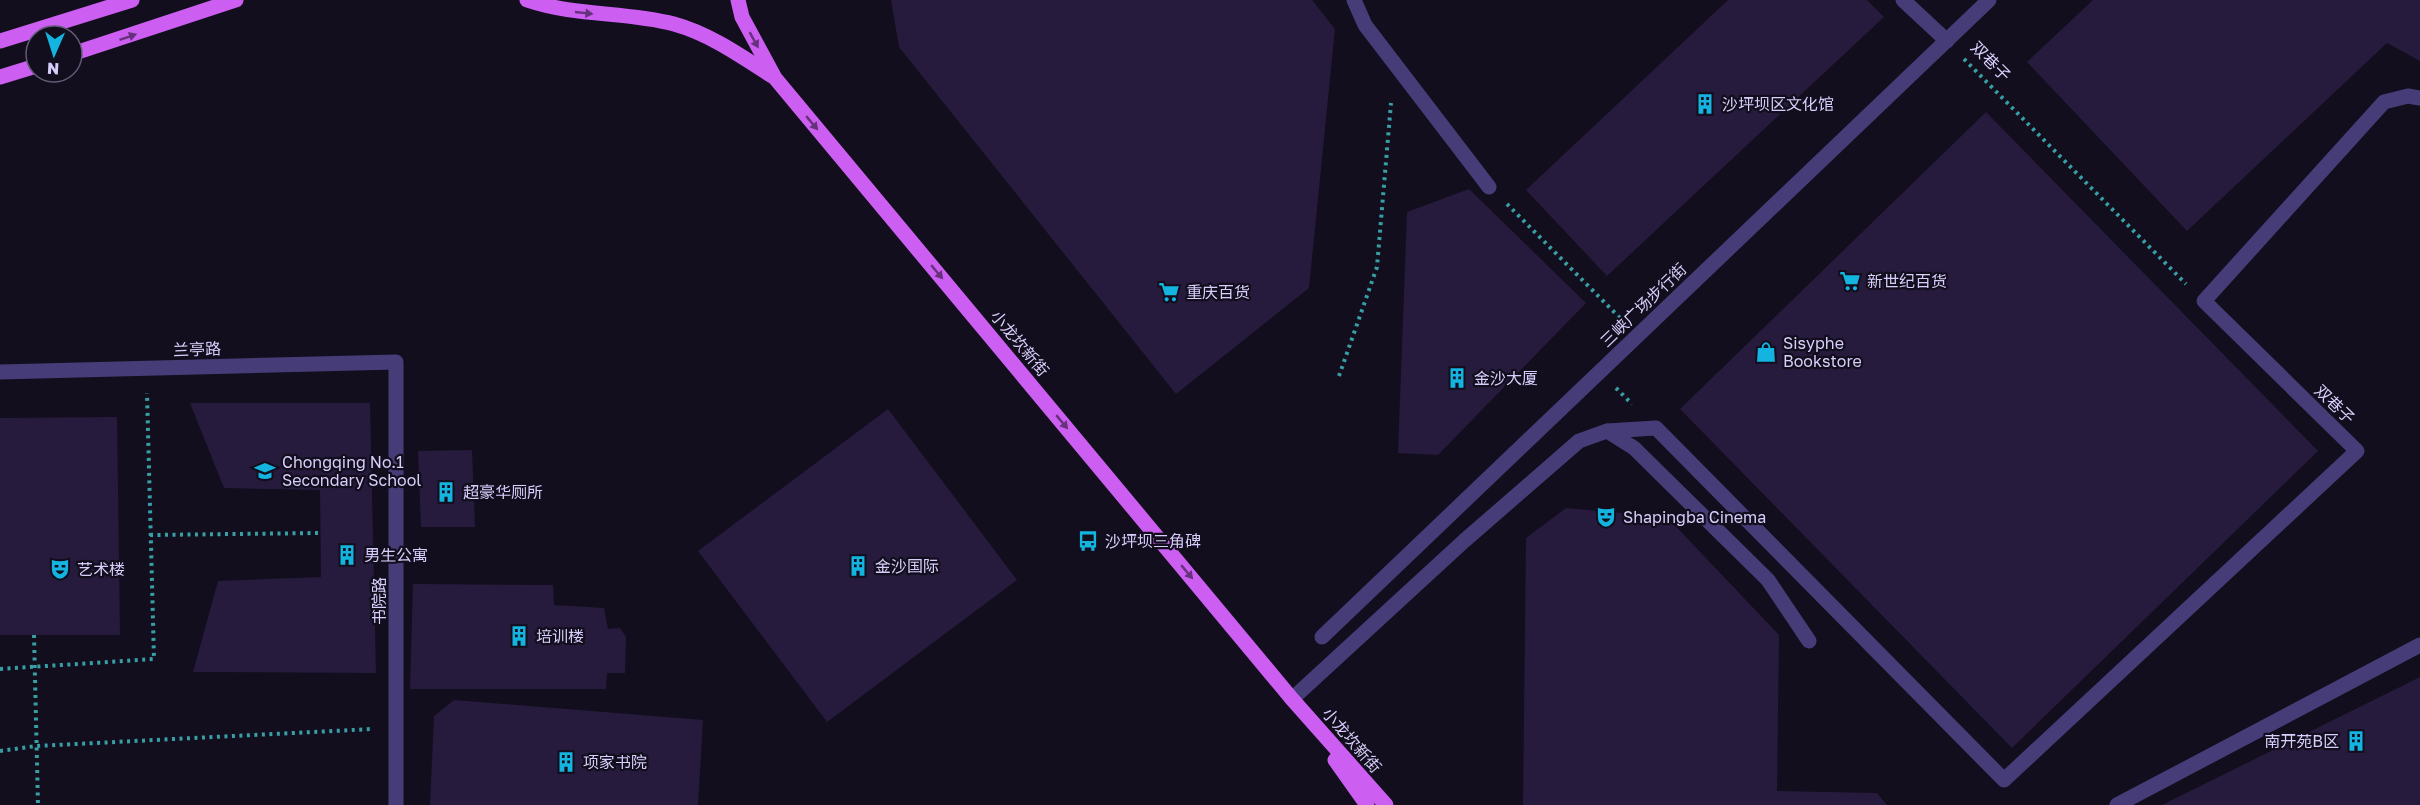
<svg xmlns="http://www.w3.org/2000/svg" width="2420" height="805" font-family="'Golos Text','Noto Sans SC',sans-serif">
<rect width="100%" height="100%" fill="#120e1d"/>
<g fill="#261b3c">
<polygon points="891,0 1312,0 1335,29 1309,288 1176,394 899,47"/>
<polygon points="1728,0 1867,0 1884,17 1607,276 1526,190"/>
<polygon points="2093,0 2420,0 2420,61 2387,43 2187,231 2027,62"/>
<polygon points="1986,112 2318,451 2012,748 1680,409"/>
<polygon points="1469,189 1586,303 1438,455 1398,453 1407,212"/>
<polygon points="190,403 370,403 376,673 193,672 218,581 321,577 320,490 224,488"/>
<polygon points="888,409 1017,580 827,722 698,551"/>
<polygon points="117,417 120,635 0,635 0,418"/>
<polygon points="472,450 475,527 421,527 418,451"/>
<polygon points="1566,508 1667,517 1779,635 1777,791 1877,793 1887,805 1523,805 1526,538"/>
<polygon points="413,584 553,585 554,605 604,608 608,629 620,628 626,637 625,673 607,673 606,689 410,689"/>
<polygon points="2420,677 2420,805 2162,805"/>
<polygon points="454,700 703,720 698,805 430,805 434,716"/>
</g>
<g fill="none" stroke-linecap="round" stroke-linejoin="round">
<g stroke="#379fa5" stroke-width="4" stroke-dasharray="3 4.5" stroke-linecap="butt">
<polyline points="1964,59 2186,284"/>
<polyline points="1507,204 1620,318"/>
<polyline points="1339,376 1377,267 1391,103"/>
<polyline points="1616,388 1632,404"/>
<polyline points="150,535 321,533"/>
<polyline points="34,635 38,805"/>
<polyline points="0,669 154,659 147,393"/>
<polyline points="0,751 36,746 372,729"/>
</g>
<g stroke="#463d78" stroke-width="15">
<polyline points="1354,0 1365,25 1489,187"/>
<polyline points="1903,0 1947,41"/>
<polyline points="0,372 396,362 396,805"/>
<polyline points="1607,431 1656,428 2004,780 2357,451 2204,301 2384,102 2408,96 2420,98"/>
<polyline points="1322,637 1989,0"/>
<polyline points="1292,699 1464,541 1579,441 1607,431 1634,448 1768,580 1809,641"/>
<polyline points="2117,805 2420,645"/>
</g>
<g stroke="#cc5ff1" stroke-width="15">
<path d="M527 0C577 17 624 11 674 24 710 34 741 56 772 76"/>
<polyline points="738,0 742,17 775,78 1292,699 1386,805"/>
<polyline points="0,41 132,0"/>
<polyline points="72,54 236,0"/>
<polyline points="0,77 36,66"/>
<polyline points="1335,760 1367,805"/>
</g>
</g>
<defs><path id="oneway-solid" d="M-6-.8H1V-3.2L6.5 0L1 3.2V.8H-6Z" transform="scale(1.5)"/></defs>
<g fill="#66327c">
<use href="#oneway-solid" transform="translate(584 13) rotate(6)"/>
<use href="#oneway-solid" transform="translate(128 37) rotate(-19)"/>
<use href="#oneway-solid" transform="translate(754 40) rotate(61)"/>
<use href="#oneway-solid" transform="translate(812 123) rotate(50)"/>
<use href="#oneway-solid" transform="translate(937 272) rotate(50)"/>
<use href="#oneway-solid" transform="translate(1062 422) rotate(50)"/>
<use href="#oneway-solid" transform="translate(1187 572) rotate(50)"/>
</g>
<defs>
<g id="building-bare" transform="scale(1.62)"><path d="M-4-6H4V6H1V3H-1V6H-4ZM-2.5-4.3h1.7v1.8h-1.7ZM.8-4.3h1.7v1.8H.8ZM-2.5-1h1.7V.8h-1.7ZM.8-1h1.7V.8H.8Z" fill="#14b4e1" stroke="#120e1d" stroke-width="2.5" paint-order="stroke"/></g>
<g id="supermarket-bare" transform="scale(1.62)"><path d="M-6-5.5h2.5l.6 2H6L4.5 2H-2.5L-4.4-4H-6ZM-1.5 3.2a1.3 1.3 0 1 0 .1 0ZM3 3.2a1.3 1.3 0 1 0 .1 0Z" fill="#14b4e1" stroke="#120e1d" stroke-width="2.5" paint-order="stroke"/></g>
<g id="shop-bare" transform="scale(1.62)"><path d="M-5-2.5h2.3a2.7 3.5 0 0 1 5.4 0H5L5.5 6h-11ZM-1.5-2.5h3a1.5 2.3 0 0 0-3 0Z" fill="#14b4e1" stroke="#120e1d" stroke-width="2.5" paint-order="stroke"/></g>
<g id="school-bare" transform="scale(1.62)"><path d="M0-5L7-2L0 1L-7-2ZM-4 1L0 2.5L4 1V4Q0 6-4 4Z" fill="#14b4e1" stroke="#120e1d" stroke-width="2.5" paint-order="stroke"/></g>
<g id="theatre-bare" transform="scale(1.62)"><path d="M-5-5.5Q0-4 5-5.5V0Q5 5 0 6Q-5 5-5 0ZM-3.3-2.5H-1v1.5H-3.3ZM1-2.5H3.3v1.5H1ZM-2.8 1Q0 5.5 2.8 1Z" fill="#14b4e1" stroke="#120e1d" stroke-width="2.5" paint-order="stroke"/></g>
<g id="bus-bare" transform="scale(1.62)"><path d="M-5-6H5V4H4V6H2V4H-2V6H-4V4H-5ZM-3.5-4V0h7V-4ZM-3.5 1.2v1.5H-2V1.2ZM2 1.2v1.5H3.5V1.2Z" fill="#14b4e1" stroke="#120e1d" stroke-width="2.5" paint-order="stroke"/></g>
</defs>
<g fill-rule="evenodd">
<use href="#building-bare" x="1705" y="104"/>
<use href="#supermarket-bare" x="1850" y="281"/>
<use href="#supermarket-bare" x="1169" y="292"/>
<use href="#shop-bare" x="1766" y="352"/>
<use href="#building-bare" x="1457" y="378"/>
<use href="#school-bare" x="265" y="471"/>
<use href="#building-bare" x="446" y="492"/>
<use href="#theatre-bare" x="1606" y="517"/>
<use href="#bus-bare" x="1088" y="541"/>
<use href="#building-bare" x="347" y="555"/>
<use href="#building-bare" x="858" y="566"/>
<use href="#theatre-bare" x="60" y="569"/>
<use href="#building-bare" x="519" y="636"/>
<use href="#building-bare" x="2356" y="741"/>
<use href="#building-bare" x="566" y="762"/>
</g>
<g text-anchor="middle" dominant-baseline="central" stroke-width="4.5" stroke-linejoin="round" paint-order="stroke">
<g font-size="16" fill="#d8cefb" stroke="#120e1d">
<text transform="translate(1991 61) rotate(45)">双巷子</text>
<text transform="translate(1643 305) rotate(-44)">三峡广场步行街</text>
<text transform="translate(1020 343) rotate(50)">小龙坎新街</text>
<text transform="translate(197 349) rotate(-2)">兰亭路</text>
<text transform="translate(2335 404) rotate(44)">双巷子</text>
<text transform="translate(379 601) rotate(-90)">书院路</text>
<text transform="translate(1352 740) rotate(49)">小龙坎新街</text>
</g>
<g font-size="16" fill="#d8cefb" stroke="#120e1d" text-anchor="start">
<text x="1722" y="104">沙坪坝区文化馆</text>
<text x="1867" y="281">新世纪百货</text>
<text x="1186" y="292">重庆百货</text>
<text x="1783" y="343">Sisyphe<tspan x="1783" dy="18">Bookstore</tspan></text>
<text x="1474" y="378">金沙大厦</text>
<text x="282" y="462">Chongqing No.1<tspan x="282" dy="18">Secondary School</tspan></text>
<text x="463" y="492">超豪华厕所</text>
<text x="1623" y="517">Shapingba Cinema</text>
<text x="1105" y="541">沙坪坝三角碑</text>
<text x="364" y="555">男生公寓</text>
<text x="875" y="566">金沙国际</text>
<text x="77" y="569">艺术楼</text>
<text x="536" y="636">培训楼</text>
<text x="2339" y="741" text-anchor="end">南开苑B区</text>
<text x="583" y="762">项家书院</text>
</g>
</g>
<g transform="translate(54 54) rotate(183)"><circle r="28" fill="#120e1d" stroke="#615b76" stroke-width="1.5"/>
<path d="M0-4.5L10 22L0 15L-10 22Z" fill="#14b4e1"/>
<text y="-9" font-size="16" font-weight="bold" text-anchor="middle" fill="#d8cefb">N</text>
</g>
</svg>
